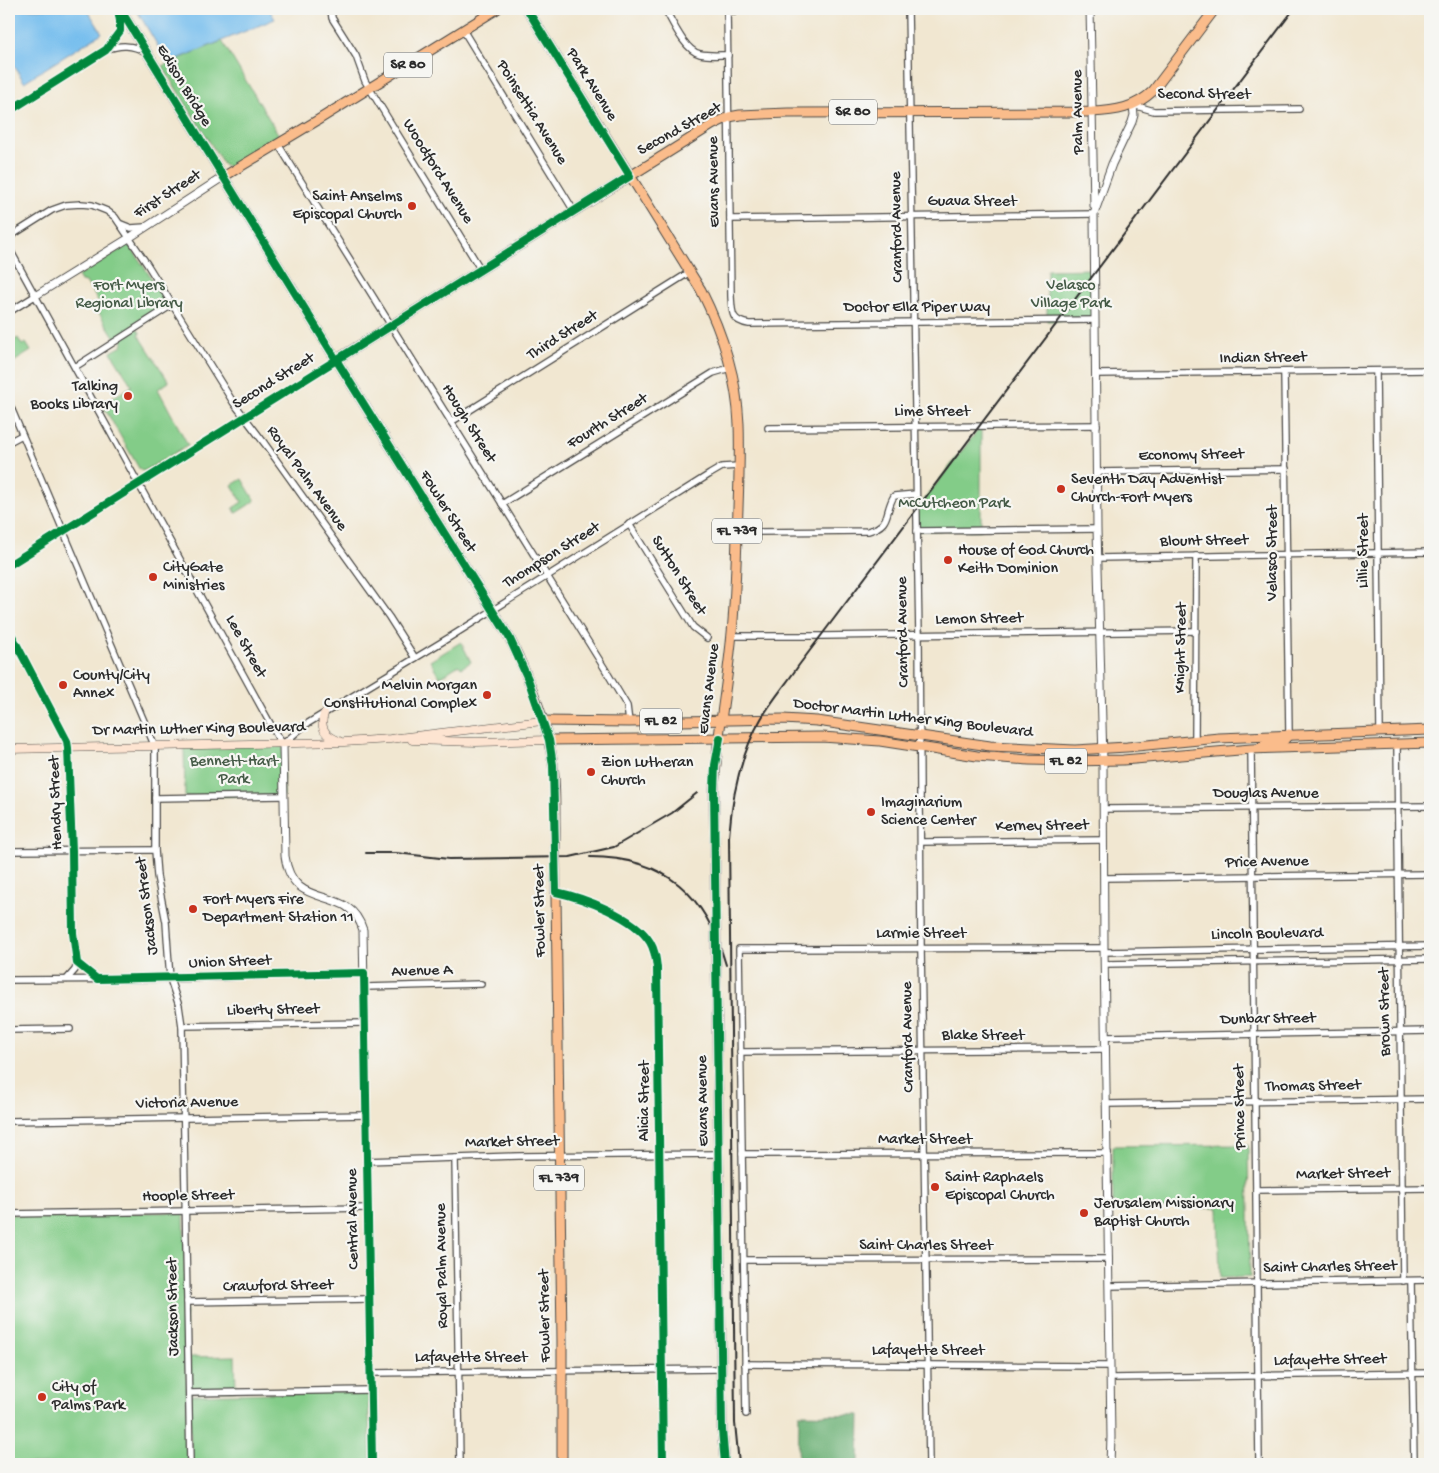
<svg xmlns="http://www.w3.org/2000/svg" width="1439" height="1473" font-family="'Gochi Hand',sans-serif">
<rect width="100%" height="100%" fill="#f6f6f2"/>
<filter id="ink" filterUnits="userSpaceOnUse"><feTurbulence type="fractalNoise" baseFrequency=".02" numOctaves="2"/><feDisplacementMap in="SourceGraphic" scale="10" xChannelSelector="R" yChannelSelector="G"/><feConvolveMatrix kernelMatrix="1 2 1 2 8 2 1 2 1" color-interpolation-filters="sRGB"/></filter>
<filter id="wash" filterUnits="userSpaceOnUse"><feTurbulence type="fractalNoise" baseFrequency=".0096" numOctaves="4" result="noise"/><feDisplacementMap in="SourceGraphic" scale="20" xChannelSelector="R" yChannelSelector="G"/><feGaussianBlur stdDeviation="1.12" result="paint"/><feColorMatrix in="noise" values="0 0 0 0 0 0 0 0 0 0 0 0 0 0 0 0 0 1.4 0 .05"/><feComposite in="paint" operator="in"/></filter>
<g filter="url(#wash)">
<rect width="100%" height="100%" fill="#f1e7d1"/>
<g fill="#83cc88" stroke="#577c5a">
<polygon points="222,41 280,137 229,167 224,165 162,66"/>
<polygon points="127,245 131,247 167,302 167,305 136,326 140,333 139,335 169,382 158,389 188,445 144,471 140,470 102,404 132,386 111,352 122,346 123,342 120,336 115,338 97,310 102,307 86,282 81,281 78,276"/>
<polygon points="1094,269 1095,320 1047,321 1047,270"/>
<polygon points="18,338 22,345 26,343 31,351 9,365 9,340 11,342"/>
<polygon points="981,426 981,530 917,531 916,510"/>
<polygon points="242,479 255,501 236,513 233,508 242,502 232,485"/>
<polygon points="461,642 471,662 461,668 459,665 440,677 430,661"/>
<polygon points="283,744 284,796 185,797 184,746"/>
<polygon points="1248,1145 1250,1277 1220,1278 1218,1208 1113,1209 1113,1146"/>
<polygon points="184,1212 188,1464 9,1464 9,1215"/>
<polygon points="235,1356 236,1390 190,1391 190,1357"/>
<polygon points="368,1391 371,1464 191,1464 190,1395"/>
</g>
<polygon fill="#6ab074" stroke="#4a6e50" points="799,1414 860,1415 859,1464 798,1464"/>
<g fill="#76beee" stroke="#50748c">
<polygon points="9,9 87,9 102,33 24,82 9,57"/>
<polygon points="136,9 269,9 275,19 168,63"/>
</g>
</g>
<g filter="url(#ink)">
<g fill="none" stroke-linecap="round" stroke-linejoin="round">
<g stroke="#494744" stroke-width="8">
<g id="minor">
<polyline points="331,9 332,18 356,56 365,81 481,270"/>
<path d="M665 9C672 21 685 51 700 54 709 56 719 55 728 55"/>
<path d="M727 9 731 296C732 313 731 321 749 324L1095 320"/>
<polyline points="908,9 919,635 921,948 929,1464"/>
<polyline points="727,11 914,9"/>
<polyline points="463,30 574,211"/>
<polyline points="108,48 120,31 119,11"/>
<polyline points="1133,105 1154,111 1299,109"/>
<path d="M9 111 106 50C121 44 132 45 146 52"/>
<polyline points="278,144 605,669 627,706 629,722"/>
<polyline points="730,219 1094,214"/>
<polyline points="121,224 131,228 145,227"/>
<polyline points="9,237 52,210 66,205 81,204 92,205 107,211 115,217 147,264 233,402 265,444 389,617 415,658"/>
<polyline points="9,248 277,736 283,744 305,725 450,637 710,474 722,467 739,466"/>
<polyline points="9,312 35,296"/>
<polyline points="75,367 172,305"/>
<polyline points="1376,371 1380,732"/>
<polyline points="1284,372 1289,734"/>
<polyline points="1096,374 1430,370"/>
<polyline points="9,403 155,747 155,850 157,876 166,922 170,979 179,1006 182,1026 190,1464"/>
<polyline points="451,422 690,272"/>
<polyline points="768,428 1097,425"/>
<polyline points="9,442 22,435"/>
<polyline points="1097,472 1286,469"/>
<polyline points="502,504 713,373 730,368"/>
<polyline points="629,524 693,627 707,638"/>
<polyline points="917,531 1097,529"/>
<path d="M757 532 868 531C892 525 884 512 894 496L916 494"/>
<polyline points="1098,558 1430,552"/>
<polyline points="9,630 67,741 68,748 72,851 73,933 77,963 75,970 67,979"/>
<polyline points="732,636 822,636 1196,631"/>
<polyline points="1195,740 1196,556"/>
<polyline points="1397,744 1403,1281"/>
<polyline points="1251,749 1259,1464"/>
<polyline points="155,798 284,796"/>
<polyline points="1103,809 1430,806"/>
<polyline points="921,842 1103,840"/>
<polyline points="9,851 155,850"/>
<polyline points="1104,878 1430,874"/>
<path d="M556 892C584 898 627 915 646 937 652 943 654 950 656 958L662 1371"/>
<polyline points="1104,952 1430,946"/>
<polyline points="77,963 97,978"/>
<polyline points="1104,964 1430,959"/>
<polyline points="9,980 170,979 364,973"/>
<polyline points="365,987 481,984"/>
<polyline points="182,1026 364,1023"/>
<polyline points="9,1030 70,1029"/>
<polyline points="1106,1037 1430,1031"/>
<polyline points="740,1052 1106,1049"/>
<polyline points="1107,1104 1430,1099"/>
<polyline points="9,1121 366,1115"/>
<polyline points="742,1154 1108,1153"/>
<polyline points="455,1158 460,1464"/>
<polyline points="366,1161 519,1156 719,1154"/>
<polyline points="1256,1190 1430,1188"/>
<polyline points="9,1214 367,1208"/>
<polyline points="744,1260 1109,1259"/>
<polyline points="1411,1281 1414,1464"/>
<polyline points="1109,1286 1430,1280"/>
<polyline points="187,1302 369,1299"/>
<polyline points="745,1364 1110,1366"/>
<polyline points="371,1373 721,1369"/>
<polyline points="1111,1378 1430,1373"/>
<polyline points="189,1393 370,1390"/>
<polyline points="746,1414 739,949 1104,948"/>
</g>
</g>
<g stroke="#494744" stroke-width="9">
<g id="tertiary">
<polyline points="1090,9 1094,206"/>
<polyline points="35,296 129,238 223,177"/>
<polyline points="9,565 336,360"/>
<path d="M283 744 285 856C293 915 348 881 363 930L372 1464"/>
<polyline points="1110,1464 1111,1437 1104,948 1103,761 1097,529 1094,214 1112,164 1132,122 1134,115 1133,105"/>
<polyline points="1420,1464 1430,1464"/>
</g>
</g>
<g stroke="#494744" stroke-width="9">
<g id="secondary">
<path d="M324 714C319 729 326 736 339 741"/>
<polyline points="412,740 476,742 549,740"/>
<polyline points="9,749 344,742 390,739 542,721"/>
</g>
</g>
<g stroke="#494744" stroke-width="11">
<g id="primary">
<path d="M120 9 340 366 509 637C528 676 547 721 553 764 555 782 555 802 555 821L562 1341V1464"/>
<path d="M527 9 701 290C722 332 737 377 739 424 740 452 739 480 738 508 736 556 736 604 730 652 725 698 716 745 714 791L722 1430 725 1464"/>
<polyline points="223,177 318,120 497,9"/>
<path d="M336 360 712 125 729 117 740 115 788 113 1092 112C1116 111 1135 108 1153 91L1215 9"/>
<polyline points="542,721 629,722 783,719 817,721 990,746 1075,750 1127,747 1219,738 1430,730"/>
<polyline points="549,740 822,737 880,741 977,756 1029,760 1070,761 1123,760 1251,749 1430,743"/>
<polyline points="1261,747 1269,742 1284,740 1289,734"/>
</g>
</g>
<use href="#minor" stroke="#fff" stroke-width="5.5"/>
<use href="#tertiary" stroke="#fff" stroke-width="7"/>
<use href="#secondary" stroke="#fde4d1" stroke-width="8"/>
<use href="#primary" stroke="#fabc8b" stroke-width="9"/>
<g stroke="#2b2b2b" stroke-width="2">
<polyline points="366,853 396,853 449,859 570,857 614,847 672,813 697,793"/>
<path d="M590 857C666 857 706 895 726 965"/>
<path d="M739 1464 735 1423 729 837C732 796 740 755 761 719 772 700 787 683 799 665L1294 9"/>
</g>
<g stroke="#f6f6f2" stroke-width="11">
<g id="cycleway">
<path d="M120 9 340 366 509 637 528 679 549 740 553 765 556 892C584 898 635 917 650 942 655 950 656 959 657 968L663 1464"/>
<polyline points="9,111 106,50 120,31 120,21 118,9"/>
<polyline points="9,565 630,176 527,9"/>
<polyline points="9,630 67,741 68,748 72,851 73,933 77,963 97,979 364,973 372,1464"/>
<polyline points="720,738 715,765 714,791 722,1430 725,1464"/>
</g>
</g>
<use href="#cycleway" stroke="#00873e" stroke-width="8"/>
</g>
</g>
<g fill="#c8321e" stroke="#f6f6f2" stroke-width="2">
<circle cx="412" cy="206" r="5"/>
<circle cx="128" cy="396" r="5"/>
<circle cx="1061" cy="489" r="5"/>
<circle cx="948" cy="560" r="5"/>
<circle cx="153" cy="577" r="5"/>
<circle cx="63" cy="685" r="5"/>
<circle cx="487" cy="695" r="5"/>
<circle cx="591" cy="772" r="5"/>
<circle cx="871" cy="812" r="5"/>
<circle cx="193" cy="909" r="5"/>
<circle cx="935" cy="1187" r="5"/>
<circle cx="1084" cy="1213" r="5"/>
<circle cx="42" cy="1397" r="5"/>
</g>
<g text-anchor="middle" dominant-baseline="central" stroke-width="4.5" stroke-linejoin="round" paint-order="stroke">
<g fill="#f6f6f2" stroke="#686867" stroke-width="1">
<rect x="384" y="52.5" width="48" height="25" rx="4"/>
<rect x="829" y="99.5" width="48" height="25" rx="4"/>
<rect x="712" y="518.5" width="50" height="25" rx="4"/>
<rect x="640" y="708.5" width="42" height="25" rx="4"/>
<rect x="1045" y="748.5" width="42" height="25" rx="4"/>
<rect x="534" y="1165.5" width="50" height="25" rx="4"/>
</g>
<g font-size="15" font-weight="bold" fill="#2b2b2b">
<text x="408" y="65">SR 80</text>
<text x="853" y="112">SR 80</text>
<text x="737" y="531">FL 739</text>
<text x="661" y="721">FL 82</text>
<text x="1066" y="761">FL 82</text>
<text x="559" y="1178">FL 739</text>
</g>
<g font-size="16" fill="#2b2b2b" stroke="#f6f6f2">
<text transform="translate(591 85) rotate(58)">Park Avenue</text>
<text transform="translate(183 86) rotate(59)">Edison Bridge</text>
<text x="1204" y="95">Second Street</text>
<text transform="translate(1079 112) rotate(-91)">Palm Avenue</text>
<text transform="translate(531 113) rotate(58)">Poinsettia Avenue</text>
<text transform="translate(680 130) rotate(-29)">Second Street</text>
<text transform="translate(437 172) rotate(58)">Woodford Avenue</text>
<text transform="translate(715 182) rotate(-91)">Evans Avenue</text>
<text transform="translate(168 195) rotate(-33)">First Street</text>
<text x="972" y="202">Guava Street</text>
<text transform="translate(898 227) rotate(-91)">Cranford Avenue</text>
<text x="917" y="308">Doctor Ella Piper Way</text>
<text transform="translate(563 336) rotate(-32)">Third Street</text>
<text transform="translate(1263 359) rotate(-1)">Indian Street</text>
<text transform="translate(274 382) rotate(-32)">Second Street</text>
<text x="932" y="412">Lime Street</text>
<text transform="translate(608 422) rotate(-32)">Fourth Street</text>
<text transform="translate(468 424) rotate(58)">Hough Street</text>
<text transform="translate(1191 456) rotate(-1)">Economy Street</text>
<text transform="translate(306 479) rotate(54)">Royal Palm Avenue</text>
<text transform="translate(447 512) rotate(58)">Fowler Street</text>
<text transform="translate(1204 542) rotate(-1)">Blount Street</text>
<text transform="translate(1364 551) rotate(-90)">Lillie Street</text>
<text transform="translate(1273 553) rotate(-90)">Velasco Street</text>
<text transform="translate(552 556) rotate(-32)">Thompson Street</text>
<text transform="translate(678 576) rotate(58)">Sutton Street</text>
<text transform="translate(979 620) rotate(-1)">Lemon Street</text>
<text transform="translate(904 632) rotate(-91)">Cranford Avenue</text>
<text transform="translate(245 647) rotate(61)">Lee Street</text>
<text transform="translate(1182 648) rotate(-89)">Knight Street</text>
<text transform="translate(710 689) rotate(-83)">Evans Avenue</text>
<text transform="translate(913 719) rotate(7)">Doctor Martin Luther King Boulevard</text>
<text transform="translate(199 730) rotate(-1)">Dr Martin Luther King Boulevard</text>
<text x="1266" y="794">Douglas Avenue</text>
<text transform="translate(57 803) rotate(-92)">Hendry Street</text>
<text transform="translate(1042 827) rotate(-1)">Kerney Street</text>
<text transform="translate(1267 863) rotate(-1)">Price Avenue</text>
<text transform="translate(148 906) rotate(-97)">Jackson Street</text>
<text transform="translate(541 911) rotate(-91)">Fowler Street</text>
<text x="921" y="934">Larmie Street</text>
<text transform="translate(1267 935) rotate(-1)">Lincoln Boulevard</text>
<text transform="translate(230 963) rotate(-2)">Union Street</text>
<text transform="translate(422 972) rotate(-2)">Avenue A</text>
<text transform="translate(273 1011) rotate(-1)">Liberty Street</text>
<text transform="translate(1386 1012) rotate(-91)">Brown Street</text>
<text transform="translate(1268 1020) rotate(-1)">Dunbar Street</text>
<text x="983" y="1036">Blake Street</text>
<text transform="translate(909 1037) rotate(-91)">Cranford Avenue</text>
<text transform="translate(1313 1087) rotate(-1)">Thomas Street</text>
<text transform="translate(645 1101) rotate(-90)">Alicia Street</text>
<text transform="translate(704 1101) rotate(-91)">Evans Avenue</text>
<text transform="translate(187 1104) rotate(-1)">Victoria Avenue</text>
<text transform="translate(1241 1107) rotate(-91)">Prince Street</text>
<text x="925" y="1140">Market Street</text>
<text transform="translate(512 1143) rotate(-1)">Market Street</text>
<text transform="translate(1343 1175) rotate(-1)">Market Street</text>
<text transform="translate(188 1197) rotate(-1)">Hoople Street</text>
<text transform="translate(354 1219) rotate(-91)">Central Avenue</text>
<text x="926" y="1246">Saint Charles Street</text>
<text transform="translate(443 1266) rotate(-91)">Royal Palm Avenue</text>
<text transform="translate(1330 1268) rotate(-1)">Saint Charles Street</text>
<text transform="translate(278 1287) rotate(-1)">Crawford Street</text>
<text transform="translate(174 1307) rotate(-91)">Jackson Street</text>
<text transform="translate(546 1316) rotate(-91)">Fowler Street</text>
<text x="928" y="1351">Lafayette Street</text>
<text x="471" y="1358">Lafayette Street</text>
<text transform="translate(1330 1361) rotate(-1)">Lafayette Street</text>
</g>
<g font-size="16" fill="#2b2b2b" stroke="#f6f6f2" text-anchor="start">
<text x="402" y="197" text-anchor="end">Saint Anselms<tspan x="402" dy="18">Episcopal Church</tspan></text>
<text x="118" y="387" text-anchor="end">Talking<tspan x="118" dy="18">Books Library</tspan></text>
<text x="1071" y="480">Seventh Day Adventist<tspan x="1071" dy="18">Church-Fort Myers</tspan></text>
<text x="958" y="551">House of God Church<tspan x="958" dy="18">Keith Dominion</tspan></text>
<text x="163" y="568">CityGate<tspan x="163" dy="18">Ministries</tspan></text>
<text x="73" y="676">County/City<tspan x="73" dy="18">Annex</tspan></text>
<text x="477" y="686" text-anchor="end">Melvin Morgan<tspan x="477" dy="18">Constitutional Complex</tspan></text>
<text x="601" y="763">Zion Lutheran<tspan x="601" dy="18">Church</tspan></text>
<text x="881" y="803">Imaginarium<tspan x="881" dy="18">Science Center</tspan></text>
<text x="203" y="900">Fort Myers Fire<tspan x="203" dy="18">Department Station 11</tspan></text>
<text x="945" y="1178">Saint Raphaels<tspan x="945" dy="18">Episcopal Church</tspan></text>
<text x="1094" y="1204">Jerusalem Missionary<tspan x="1094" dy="18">Baptist Church</tspan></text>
<text x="52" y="1388">City of<tspan x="52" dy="18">Palms Park</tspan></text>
</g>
<g font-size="16" fill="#455b47" stroke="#f6f6f2">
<text x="129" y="286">Fort Myers<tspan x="129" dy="18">Regional Library</tspan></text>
<text x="1071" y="286">Velasco<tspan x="1071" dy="18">Village Park</tspan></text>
<text x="954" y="504">McCutcheon Park</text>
<text x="234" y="762">Bennett-Hart<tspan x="234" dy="18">Park</tspan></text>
</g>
</g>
<rect width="1439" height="1473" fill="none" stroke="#f6f6f2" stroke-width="30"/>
</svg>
